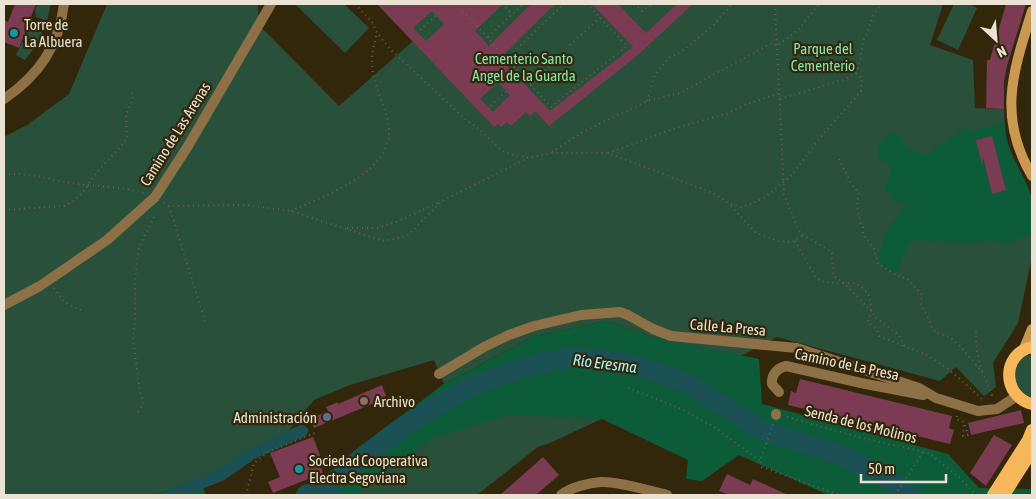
<svg xmlns="http://www.w3.org/2000/svg" width="1036" height="499" font-family="'Asap Condensed',sans-serif">
<rect width="100%" height="100%" fill="#32270b"/>
<g fill="#29503a">
<polygon points="38,4 51,4 47,21 36,17 35,9"/>
<polygon points="107,4 258,4 259,25 339,106 413,41 377,4 943,4 930,45 973,60 975,108 1004,109 1005,138 1009,150 1032,198 1032,257 1018,323 993,363 996,387 984,396 956,367 940,381 777,337 741,356 656,338 606,321 534,336 444,384 434,360 350,385 314,400 286,434 247,459 225,477 203,486 144,495 4,495 4,137 27,125 69,94"/>
<polygon points="295,4 344,4 369,28 345,53"/>
<polygon points="954,4 969,4 977,8 958,50 937,40"/>
<polygon points="31,21 45,26 38,42 26,37"/>
<polygon points="22,42 35,47 25,60 16,55"/>
<path d="M1032 354V398C1009 388 1007 361 1032 354Z"/>
<polygon points="683,381 550,443 538,447 477,495 306,495 393,434"/>
</g>
<g fill="#0d5c39">
<path d="M1005 124C1006 155 1023 169 1031 196 1035 207 1032 223 1032 235L1025 236 1005 245 1001 241 964 243 914 240 908 245 897 272 883 269 879 257 886 231 907 206 892 197 885 187 890 172 889 164 878 157C877 143 882 139 894 132L900 136 905 145 924 156 966 128 973 133 975 130Z"/>
<polygon points="606,321 656,338 759,359 762,404 948,454 979,488 1032,489 1032,495 828,495 739,455 702,481 686,479 688,460 602,419 508,415 433,438 356,495 293,495 320,479 332,475 331,471 367,444 389,425 444,384 534,336"/>
<polygon points="203,486 205,495 144,495"/>
</g>
<g fill="none" stroke-linecap="round" stroke-linejoin="round">
<polyline stroke="#1b5155" stroke-width="12" points="171,495 221,475 251,454 302,431"/>
<polyline stroke="#1b5155" stroke-width="20" points="306,495 328,487 360,459 393,434 430,409 468,388 518,369 571,357 631,364 683,381 764,431 839,454 888,479 912,495"/>
</g>
<g fill="#7b3b53" fill-rule="evenodd">
<polygon points="15,4 36,4 19,48 4,42 4,20 8,22"/>
<path d="M377 4H503L475 31 489 46 531 4H555L500 58 550 111 633 47 592 4H618L646 33 677 4H693L639 54 549 126 535 111 530 116 526 112 511 126 507 122 501 127 498 124 494 127ZM432 11 444 24 426 41 413 28ZM498 82 510 95 493 112 480 99Z"/>
<polygon points="1006,4 1026,4 1007,66 1004,82 1004,109 986,108 987,60 990,60"/>
<polygon points="992,136 1006,190 992,194 983,157 982,165 976,140"/>
<polygon points="800,379 952,416 949,428 954,430 950,444 788,405 791,391 796,393"/>
<polygon points="382,385 386,396 383,397 384,399 314,428 310,419 328,411 326,407 338,402 338,404"/>
<polygon points="1021,410 1024,423 971,435 968,423"/>
<polygon points="994,435 1012,445 986,486 970,473"/>
<polygon points="313,437 323,463 320,465 323,473 273,493 268,482 280,477 270,453"/>
<polygon points="543,457 559,475 536,495 500,495"/>
<polygon points="727,474 750,485 753,479 788,495 729,495 719,491"/>
</g>
<g fill="none" stroke-linecap="round" stroke-linejoin="round">
<g stroke="#6a6048" stroke-width="2" stroke-dasharray="1 4" stroke-linecap="butt">
<polyline points="355,4 372,22 377,33 391,50 465,119 479,129 502,151 514,155 529,158 551,153 608,153 713,193 730,204 741,207 763,199 792,175 820,138 861,91 862,78 856,73"/>
<path d="M456 4C488 37 519 73 551 107L627 46 587 4"/>
<polyline points="502,4 512,14"/>
<polyline points="634,4 642,11 652,4"/>
<path d="M775 4 784 194 798 229 803 235 832 252 833 275 844 283H854L863 288 870 297 871 311 876 318 898 334 905 347C936 355 959 378 982 399"/>
<polyline points="420,30 442,10"/>
<polyline points="488,37 523,4"/>
<polyline points="570,45 603,15"/>
<polyline points="506,59 564,4"/>
<polyline points="530,84 560,57"/>
<polyline points="780,99 846,79 856,73 859,65 864,39 874,14 881,4"/>
<polyline points="647,101 655,74 669,58 685,49 715,24 732,4"/>
<polyline points="491,106 513,85"/>
<polyline points="552,152 583,132 647,101 680,93 772,43 777,46 799,29 819,4"/>
<polyline points="608,153 676,128 729,113 747,104 780,93"/>
<polyline points="839,159 852,185 859,193 857,205 861,225 863,227 863,234 874,249 878,264 900,277 907,278 922,295 921,303 933,329 936,333 950,337 961,347 983,373 993,398"/>
<path d="M4 175C26 171 49 180 72 183 96 187 121 186 144 193"/>
<polyline points="164,203 169,206 246,205 291,211 383,241 407,236 442,201 528,158"/>
<polyline points="169,206 205,321"/>
<polyline points="731,206 755,232 778,241 792,242 803,235"/>
<polyline points="4,210 64,206 74,201 84,191 93,177 127,139 126,115 133,97 131,90"/>
<path d="M291 211C326 195 403 169 387 118 382 99 371 80 372 59 372 51 375 41 377 33"/>
<polyline points="347,228 377,228 394,223 440,202"/>
<path d="M795 241 816 278 824 282 844 283 871 311 868 322 877 330 879 336C887 340 895 341 903 346"/>
<polyline points="54,288 64,302 84,312"/>
<polyline points="976,331 977,353 982,371"/>
<polyline points="628,388 682,409 714,427 760,461"/>
<path d="M138 412C144 405 144 400 140 392L133 338 135 318V279L139 247 154 217 153 214"/>
<polyline points="957,416 956,419 964,422 963,436 968,435 964,422"/>
<polyline points="787,417 862,438 929,453 960,478 976,495"/>
<polyline points="773,424 760,461 762,467 839,495"/>
<polyline points="246,495 254,463 268,452 317,432"/>
<polyline points="895,495 924,451"/>
</g>
<g stroke="#8e7047" stroke-width="10">
<path d="M4 99C39 75 59 46 64 4"/>
<polyline points="4,305 40,286 107,240 155,197 188,146 271,4"/>
<polyline points="439,374 484,347 509,335 534,326 581,315 620,312 628,315 653,329 671,336 797,348 919,388 936,398 978,411 997,409 1017,396"/>
<path d="M779 392 772 384C771 375 777 368 786 366L861 383 923 395"/>
<polyline points="776,415 776,414"/>
<path d="M561 495C571 487 589 483 601 482 616 481 652 491 667 495"/>
</g>
<g stroke="#c99853" stroke-width="10">
<path d="M1032 11C1013 72 997 116 1032 176"/>
<polyline points="1023,351 1032,329"/>
</g>
<g stroke="#f6b75b" stroke-width="12">
<path d="M1032 347C1001 354 1002 396 1032 404"/>
<polyline points="993,495 1028,440 1032,430"/>
<polyline points="1004,495 1032,451"/>
</g>
</g>
<g fill="#0f9aa8" stroke="#32270b" stroke-width="2">
<circle cx="14" cy="33" r="5"/>
<circle cx="299" cy="469" r="5"/>
</g>
<circle fill="#8d6e63" stroke="#32270b" stroke-width="2" cx="364" cy="401" r="5"/>
<circle fill="#5c6f8a" stroke="#32270b" stroke-width="2" cx="327" cy="417" r="5"/>
<g text-anchor="middle" dominant-baseline="central" stroke-width="4.5" stroke-linejoin="round" paint-order="stroke">
<g font-size="15" fill="#eae2d3" stroke="#32270b" text-anchor="start">
<text x="24" y="24">Torre de<tspan x="24" dy="17">La Albuera</tspan></text>
<text x="374" y="401">Archivo</text>
<text x="317" y="417" text-anchor="end">Administración</text>
<text x="309" y="460">Sociedad Cooperativa<tspan x="309" dy="17">Electra Segoviana</tspan></text>
</g>
<g font-size="15" fill="#82e6ae" stroke="#32270b">
<text x="823" y="48">Parque del<tspan x="823" dy="17">Cementerio</tspan></text>
<text x="524" y="58">Cementerio Santo<tspan x="524" dy="17">Angel de la Guarda</tspan></text>
</g>
<g font-size="15" fill="#eae2d3" stroke="#32270b">
<text transform="translate(175 134) rotate(-58)">Camino de Las Arenas</text>
<text transform="translate(728 327) rotate(5)">Calle La Presa</text>
<text transform="translate(847 364) rotate(12)">Camino de La Presa</text>
<text transform="translate(861 424) rotate(14)">Senda de los Molinos</text>
</g>
<g font-size="16" font-style="italic" fill="#a8f3f9" stroke="#32270b">
<text transform="translate(605 363) rotate(7)">Río Eresma</text>
</g>
</g>
<rect width="1036" height="499" fill="none" stroke="#eae2d3" stroke-width="10"/>
<g transform="translate(996 40) rotate(154)" stroke="#32270b" stroke-width="4" paint-order="stroke">
<path d="M0-4L9 19L0 12L-9 19Z" fill="#eae2d3"/>
<text y="-8" font-size="14" font-weight="bold" text-anchor="middle" fill="#eae2d3">N</text>
</g>
<path d="M861 474v8h85v-8" fill="none" stroke="#eae2d3" stroke-width="2.5"/>
<text x="868" y="474" font-size="15" fill="#eae2d3" stroke="#32270b" stroke-width="4" paint-order="stroke">50 m</text>
</svg>
